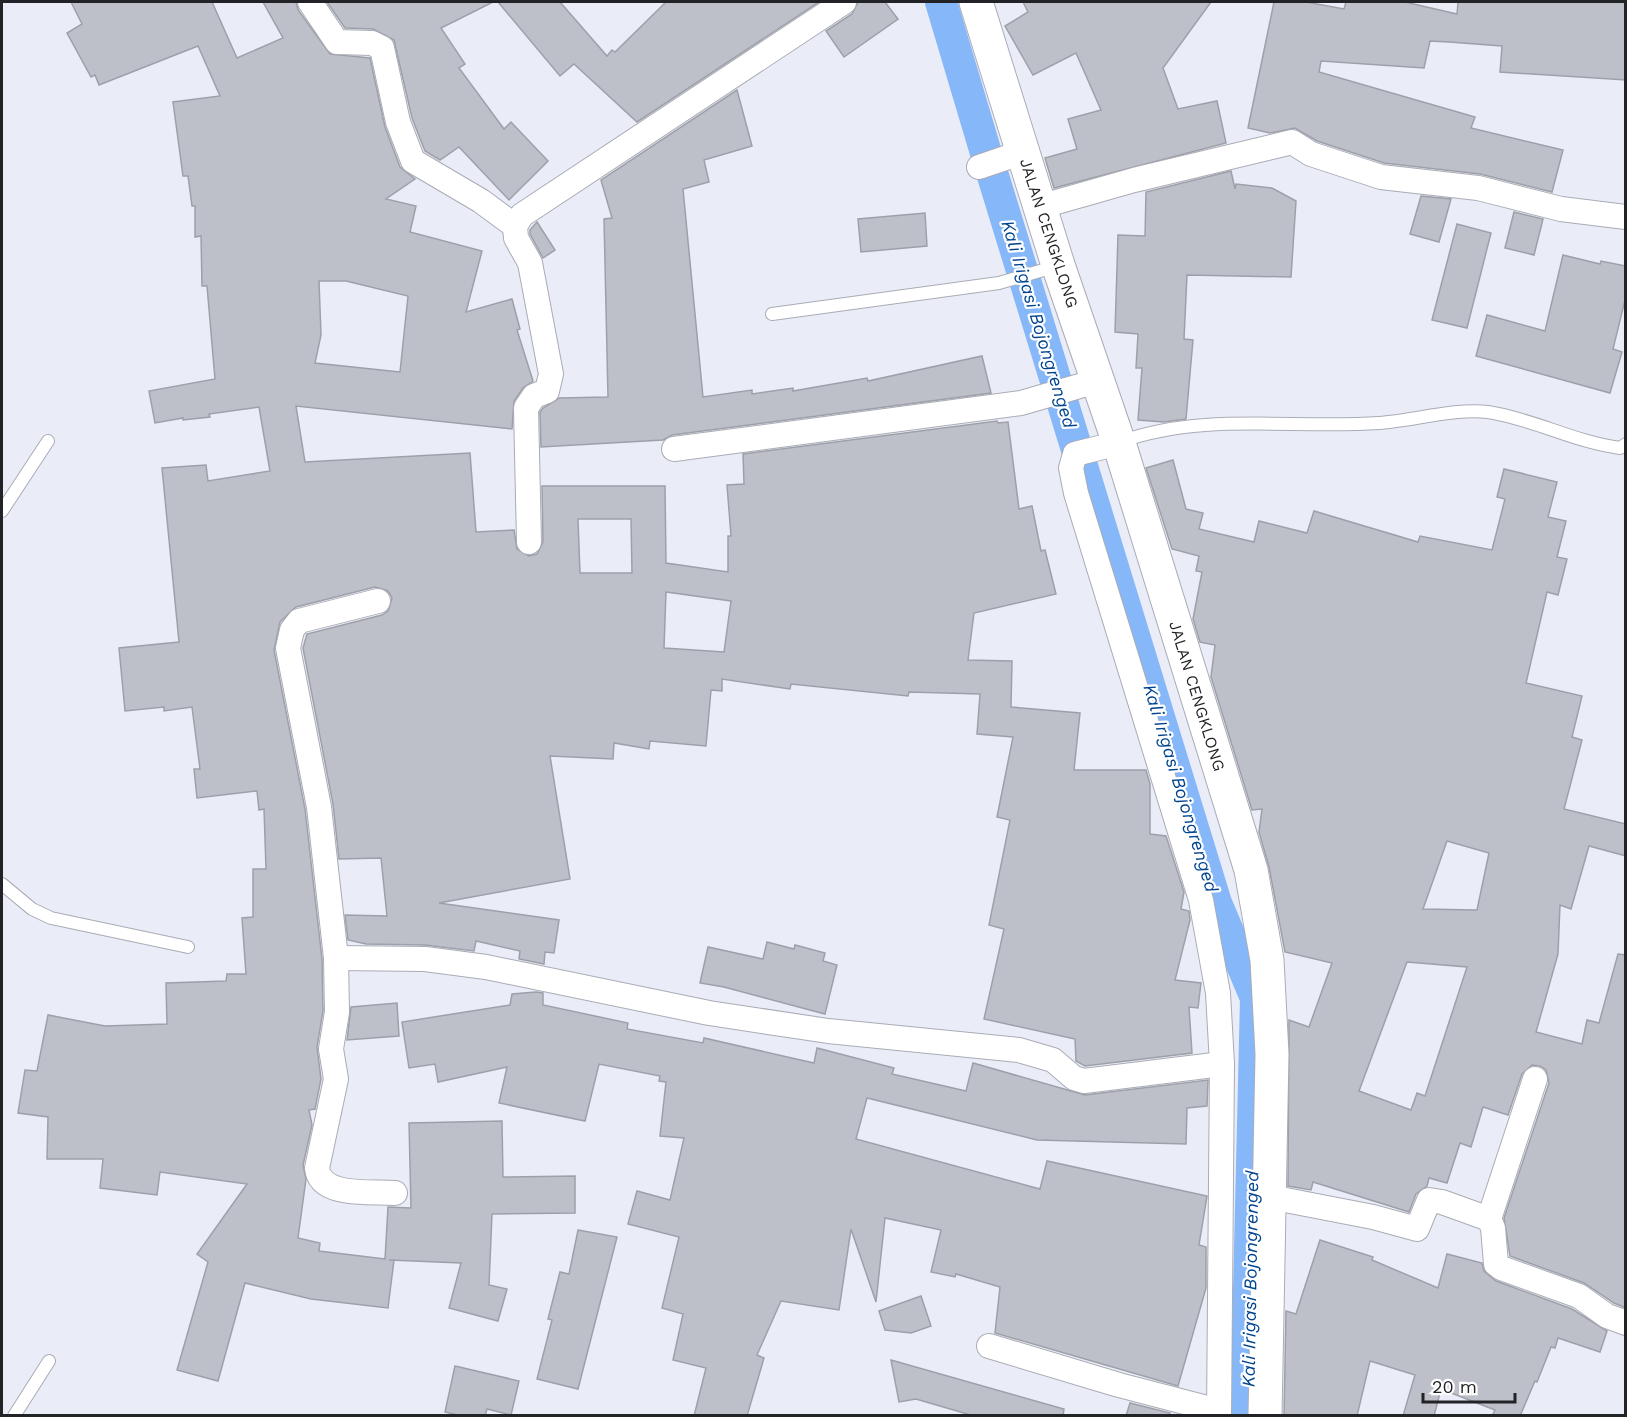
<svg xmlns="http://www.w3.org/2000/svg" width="1627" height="1417" font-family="'Work Sans',sans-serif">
<rect width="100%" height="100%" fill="#eaedf7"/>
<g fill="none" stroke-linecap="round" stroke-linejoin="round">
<g stroke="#86b7f9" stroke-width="32">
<polyline points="941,2 986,153"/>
<polyline points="993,176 1216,903 1256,998 1246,1416"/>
</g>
</g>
<g fill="#bdc0c9" stroke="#9ea0a9" stroke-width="1.5" fill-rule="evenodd">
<path d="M71 2H212L237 58 283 38 263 2H296L298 10 330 54 370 58 385 127 400 167 415 179 386 199 416 206 410 232 482 251 466 312 512 299 520 329 517 330 533 381 523 388 514 401 512 429 296 406 305 462 470 453 476 532 514 530 517 549 529 556 537 554 543 542 542 486H665L666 563 728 572V536H731L727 485 744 484 743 454 997 421 998 423 1008 422 1019 509 1032 506 1041 551 1045 550 1056 594 974 613 968 660 1012 661 1011 707 1080 713 1074 770H1146L1150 784V834L1166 836 1184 892 1181 909 1189 911 1190 920 1175 980 1201 983 1198 1008 1189 1007 1192 1053 1085 1066 1076 1061 1075 1039 984 1019 1004 929 989 925 1010 820 997 817 1013 737 977 734 980 694 909 692 908 696 791 684 790 689 722 679V691L711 690 706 746 650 741 649 749 614 743 613 759 550 756 570 879 439 903 559 920 554 953 545 952 544 964 519 959 520 951 476 941 474 951 425 945 366 944 348 940 345 915 387 916 381 858 339 859 333 804 303 648 307 634 382 615 388 611 392 598 388 591 375 587 296 607 280 622 274 650 305 809 322 959 323 1011 317 1047 321 1079 315 1109 309 1110 312 1125 303 1165 306 1179 298 1238 320 1243 319 1251 385 1259 388 1207 411 1208 409 1123 502 1121 503 1177 575 1176V1213L492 1214 489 1285 507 1289 498 1321 449 1308 461 1263 389 1260H394L388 1308 311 1299 245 1283 218 1381 177 1370 208 1262 197 1254 247 1184 160 1172 157 1195 100 1188 103 1159H47L48 1117 18 1113 25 1070 37 1071 48 1015 105 1026 167 1024 166 983 226 981 227 974H246L242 918 253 917V869H266L264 809 259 810 257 791 197 798 194 769H200L192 707 164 711V707L125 711 119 648 179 642 162 468 206 465 208 481 270 471 259 407 209 414 210 417 183 420V418L155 423 149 391 215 379 207 286H202L201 236 195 237V206H192L188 176H183L173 102 220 96 198 46 99 85 95 75 91 77 67 33 82 24ZM319 281H346L408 296 400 372 315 363 321 335ZM578 519H631L632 573H580ZM666 592 731 601 724 652 664 648Z"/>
<polygon points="327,2 493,2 441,28 465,64 459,68 504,129 511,122 548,161 509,200 459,147 440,160 425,151 412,118 394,40 373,29 345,28"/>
<polygon points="498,2 560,2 607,56 612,50 615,52 666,2 819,2 637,122 574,64 560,76"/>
<polygon points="858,2 885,2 898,19 844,57 826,31 852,14"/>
<polygon points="1023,2 1211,2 1163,68 1178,109 1217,101 1226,143 1054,188 1045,158 1077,149 1068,119 1101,110 1076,53 1033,75 1005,26 1028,12"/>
<polygon points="1274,2 1306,2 1344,9 1346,2 1405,2 1457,14 1458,2 1626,2 1626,80 1500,72 1502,46 1449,42 1430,41 1424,68 1321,61 1319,72 1475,117 1471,128 1563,150 1552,192 1480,174 1384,163 1317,141 1295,128 1270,133 1248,128"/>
<polygon points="737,90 752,146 704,160 709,182 683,189 703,397 752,390 752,394 793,388 793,391 867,378 868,381 982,356 991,393 672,435 663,440 541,447 540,412 543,408 559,398 608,397 604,219 612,218 601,180"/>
<polygon points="1231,171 1235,189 1236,184 1272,188 1296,201 1291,277 1187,275 1184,339 1193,340 1186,419 1164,422 1138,420 1142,368 1136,368 1138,334 1115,332 1118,235 1145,236 1146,192"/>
<polygon points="1421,196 1451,199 1439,242 1410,234"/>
<polygon points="1514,212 1543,219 1534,255 1505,248"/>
<polygon points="925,213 927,246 861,252 858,219"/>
<polygon points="537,222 555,250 543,258 530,234 530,230"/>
<polygon points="1457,224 1491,233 1467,328 1432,320"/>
<polygon points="1563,255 1600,264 1601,261 1626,266 1626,296 1613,349 1622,352 1610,393 1476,356 1487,315 1545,331"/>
<path d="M1173 460 1186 509 1203 513 1199 529 1254 542 1259 521 1307 533 1314 511 1418 542 1420 536 1492 550 1505 499 1497 497 1504 469 1557 482 1548 517 1566 521 1557 557 1567 559 1558 595 1547 592 1526 683 1582 696 1572 737 1582 740 1564 809 1626 824V856L1589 846 1571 909 1560 905 1558 954 1536 1032 1582 1044 1587 1020 1599 1023 1618 954 1626 955V1308L1614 1303 1584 1283 1510 1256 1504 1218 1549 1083 1546 1070 1540 1066 1532 1065 1522 1074 1508 1115 1483 1107 1471 1147 1460 1143 1447 1183 1429 1178 1427 1186 1416 1194 1409 1212 1313 1182 1311 1190 1288 1186 1289 1020 1309 1027 1332 963 1285 952 1269 867 1259 832 1262 809 1252 810 1211 677 1215 645 1200 642 1193 619 1202 572 1196 571 1199 556 1172 549 1146 468ZM1447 841 1489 853 1477 910 1423 909ZM1407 962 1467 967 1425 1096 1417 1093 1411 1110 1359 1091Z"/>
<polygon points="767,942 794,949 795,945 825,953 823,961 837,965 825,1014 724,987 700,983 708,947 763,959"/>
<polygon points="536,992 543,993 543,1005 628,1023 627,1029 703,1043 704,1038 814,1063 817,1048 894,1068 892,1074 966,1091 973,1063 1085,1095 1208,1080 1207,1106 1187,1108 1186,1144 1037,1140 867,1098 856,1139 1040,1189 1047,1161 1207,1196 1199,1245 1206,1247 1206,1288 1178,1386 995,1333 1000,1287 956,1274 955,1277 931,1272 941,1230 885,1218 876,1302 851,1229 839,1310 781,1301 757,1355 764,1358 747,1416 694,1416 706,1368 673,1360 683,1314 662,1308 679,1237 628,1224 637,1191 670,1200 684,1138 660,1136 666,1082 659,1081 660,1076 599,1064 585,1121 499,1103 507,1067 438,1082 435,1064 409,1068 402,1022 510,1005 512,994"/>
<polygon points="397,1003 399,1036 347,1040 351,1007"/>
<polygon points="578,1230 617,1237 578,1389 537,1379 552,1320 548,1319 560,1272 569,1274"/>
<polygon points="1320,1240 1373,1257 1372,1260 1438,1288 1447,1254 1482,1263 1484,1271 1496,1281 1572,1309 1607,1331 1600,1352 1558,1338 1555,1348 1551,1347 1537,1382 1535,1381 1520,1416 1492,1416 1495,1410 1441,1389 1434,1416 1403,1416 1415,1375 1370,1361 1357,1416 1284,1416 1286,1311 1296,1314"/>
<polygon points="921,1296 931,1326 911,1333 885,1330 879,1311"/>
<polygon points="891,1360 1064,1409 1063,1416 974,1416 916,1399 899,1402"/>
<polygon points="455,1366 519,1381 511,1415 487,1409 485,1416 462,1416 445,1412"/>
<polygon points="1130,1403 1170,1413 1169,1416 1126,1416"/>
</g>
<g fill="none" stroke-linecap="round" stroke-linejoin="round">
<g stroke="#a9acb5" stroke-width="14">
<g id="lane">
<polyline points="772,314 999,283 1057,266"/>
<path d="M1120 442C1202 412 1293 429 1379 423 1413 421 1454 408 1488 412 1534 419 1574 442 1620 448L1626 444"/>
<polyline points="2,511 48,441"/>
<polyline points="2,884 32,909 51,918 188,947"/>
<polyline points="14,1416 49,1361"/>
</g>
</g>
<g stroke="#a9acb5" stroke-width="26">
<g id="street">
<polyline points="310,2 337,42 372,43 382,48 398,122 413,161 481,201 515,226"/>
<polyline points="979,167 1023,152"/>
<polyline points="1039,207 1134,180 1292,142 1311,154 1381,177 1478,188 1561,209 1626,217"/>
<polyline points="1119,443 1075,454 1071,468 1076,493 1201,900 1218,993 1222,1064 1219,1416"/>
<polyline points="674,449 1021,403 1097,381"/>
<polyline points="529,542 526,408 534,396 547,391 551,374 530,263 516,238 515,226 522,215 844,2"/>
<path d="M378 601 299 621 292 630 288 648 319 807 336 958 337 1012 331 1049 336 1079 317 1168C320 1198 372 1191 395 1193"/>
<polyline points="336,958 425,959 486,967 709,1013 828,1031 1019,1050 1053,1060 1074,1078 1084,1081 1222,1064"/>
<polyline points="1270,1197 1373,1217 1417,1229 1429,1200 1442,1202 1489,1219 1493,1228 1496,1264 1501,1268 1579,1296 1607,1316 1626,1323"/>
<polyline points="1489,1219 1535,1079"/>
<polyline points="989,1346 1119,1385 1219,1411"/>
</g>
</g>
<g stroke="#a9acb5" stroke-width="35">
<polyline id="secondary" points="976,2 1058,265 1119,443 1251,870 1267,960 1272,1054 1265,1416"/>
</g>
<use href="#lane" stroke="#fff" stroke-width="12"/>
<use href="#street" stroke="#fff" stroke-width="24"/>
<use href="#secondary" stroke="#fff" stroke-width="33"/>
</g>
<g text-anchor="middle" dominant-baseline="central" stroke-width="4.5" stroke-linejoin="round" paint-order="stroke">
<g font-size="16" fill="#222326" stroke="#fff">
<text transform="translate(1049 233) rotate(72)">JALAN CENGKLONG</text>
<text transform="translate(1197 696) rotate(73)">JALAN CENGKLONG</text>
</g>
<g font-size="18" font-style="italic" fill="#00448f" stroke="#fff">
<text transform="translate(1039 324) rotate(73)">Kali Irigasi Bojongrenged</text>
<text transform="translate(1181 788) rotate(73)">Kali Irigasi Bojongrenged</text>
<text transform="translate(1250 1279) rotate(-89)">Kali Irigasi Bojongrenged</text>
</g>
</g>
<rect width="1627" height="1417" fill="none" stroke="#222326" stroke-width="6"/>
<path d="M1423 1393v9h92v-9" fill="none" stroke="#222326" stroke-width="3"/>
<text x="1432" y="1393" font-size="18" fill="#222326" stroke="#ffffff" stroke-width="4.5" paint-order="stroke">20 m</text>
</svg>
